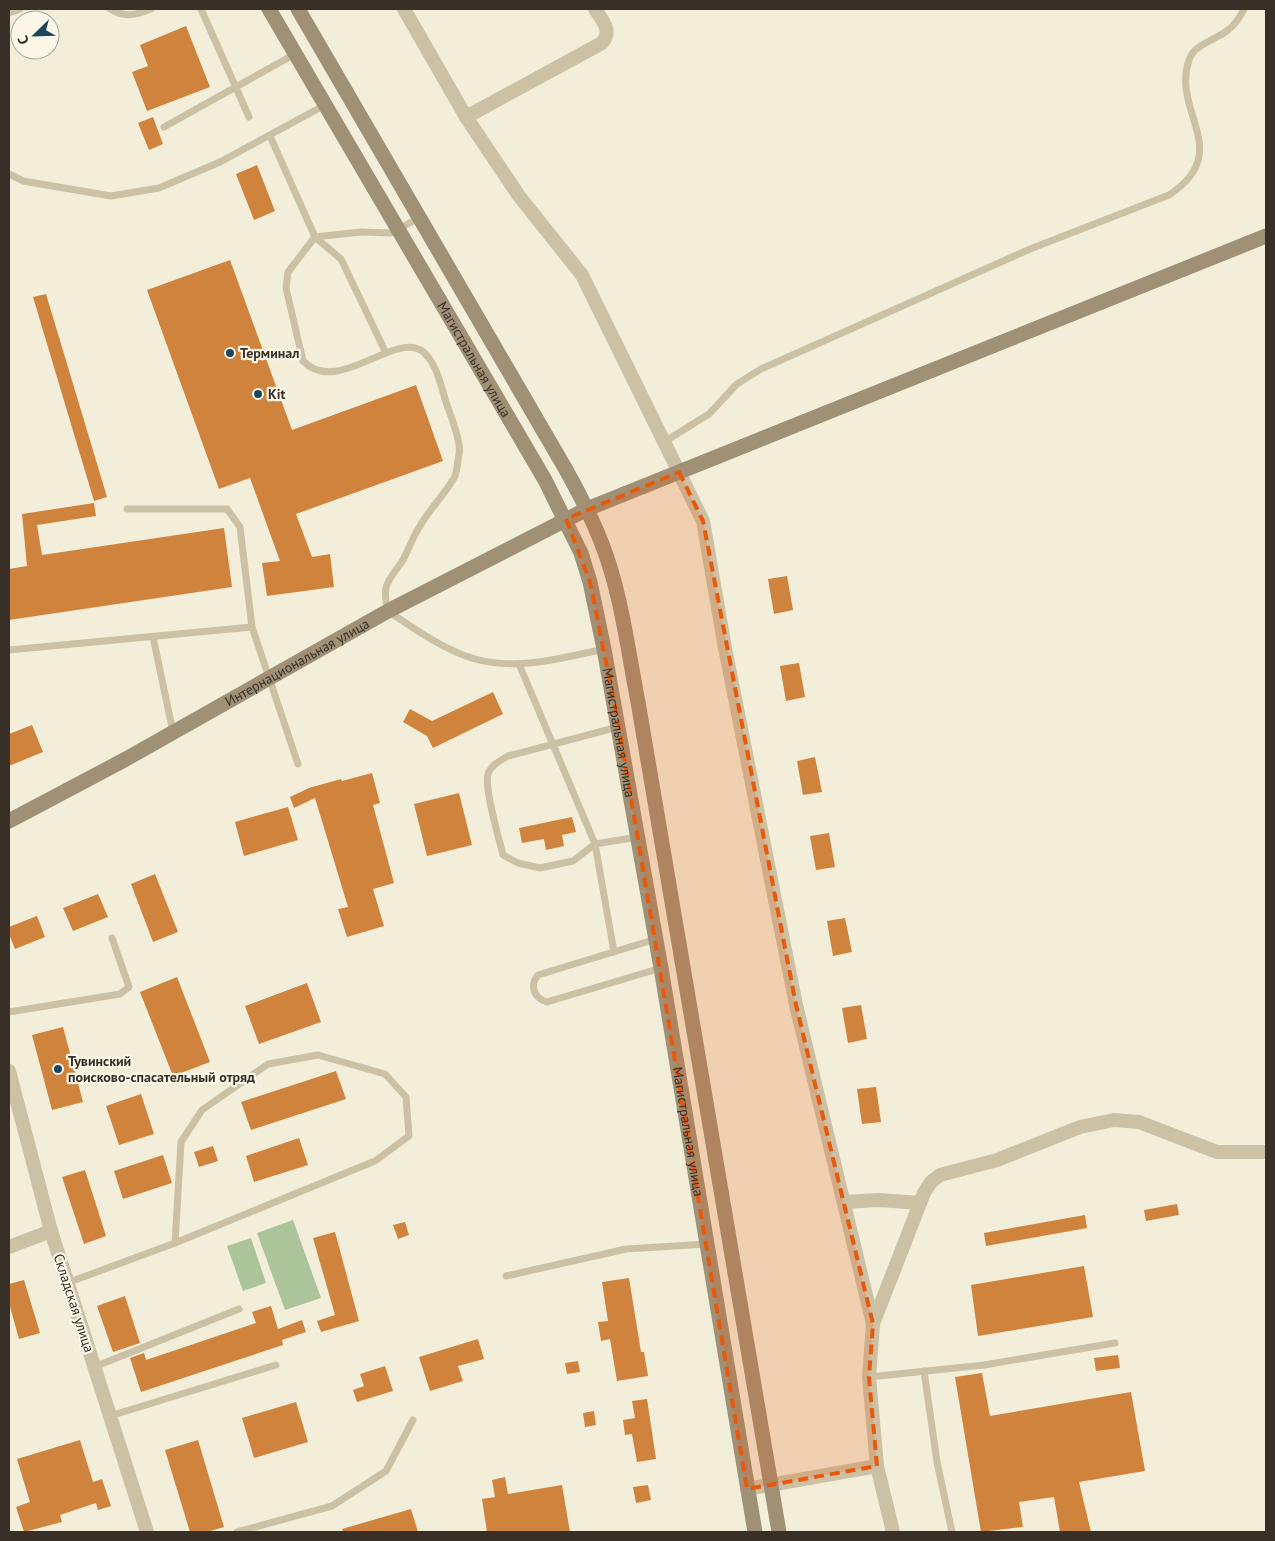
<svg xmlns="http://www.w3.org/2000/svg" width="1275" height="1541" font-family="'PT Sans',sans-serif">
<rect width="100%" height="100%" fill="#f3eeda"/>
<g fill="#abc499">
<polygon points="293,1220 321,1298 285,1310 257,1233"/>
<polygon points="251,1238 266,1283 243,1291 227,1246"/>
</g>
<g fill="#cf833c">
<polygon points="186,26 210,87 147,111 132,72 148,66 140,45"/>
<polygon points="153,117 163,144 149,150 138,123"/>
<polygon points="257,165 275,211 254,220 236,174"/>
<polygon points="230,260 292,430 416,385 443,461 296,514 312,557 330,554 334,587 267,596 262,563 280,561 250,478 219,489 147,290"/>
<polygon points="46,294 107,497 94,501 33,297"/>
<polygon points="94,503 96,516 37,525 42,555 224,528 232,587 9,620 9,569 27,566 22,514"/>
<polygon points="787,576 793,610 774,614 768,579"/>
<polygon points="799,663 805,697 786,701 780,666"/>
<polygon points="493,692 503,714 433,748 427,736 403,722 410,709 432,721"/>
<polygon points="32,725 43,752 9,766 9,734"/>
<polygon points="815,757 822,792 803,795 797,761"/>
<polygon points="372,773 380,803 373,805 394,883 373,889 384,926 347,937 338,909 348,907 315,798 294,808 290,797 309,788 341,779 342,781"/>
<polygon points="459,793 472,845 427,856 414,804"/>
<polygon points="288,807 298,840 244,856 235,822"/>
<polygon points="572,817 576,832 562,835 564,846 546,850 544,839 522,843 519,828"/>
<polygon points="829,833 835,867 816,870 810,836"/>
<polygon points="155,874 178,932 153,942 131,884"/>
<polygon points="98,894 108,917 73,931 63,908"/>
<polygon points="37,916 45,937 15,949 9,934 9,927"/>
<polygon points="845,918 852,952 833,956 827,921"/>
<polygon points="177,977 210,1062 173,1076 140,992"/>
<polygon points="307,983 321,1022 259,1044 245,1006"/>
<polygon points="861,1005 867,1039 848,1043 842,1008"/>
<polygon points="63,1027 83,1102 52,1110 32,1035"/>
<polygon points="336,1071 346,1099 251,1130 241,1102"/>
<polygon points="876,1087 881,1122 862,1124 857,1089"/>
<polygon points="141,1094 154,1134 119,1145 106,1106"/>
<polygon points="299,1138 308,1165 254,1182 246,1156"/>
<polygon points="213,1146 218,1161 199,1167 194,1152"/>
<polygon points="163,1155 172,1183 123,1199 114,1171"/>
<polygon points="85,1170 106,1236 84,1244 62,1177"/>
<polygon points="1177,1204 1179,1215 1146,1221 1144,1210"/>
<polygon points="1085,1215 1087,1228 986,1246 984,1233"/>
<polygon points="405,1222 409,1235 398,1239 393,1225"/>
<polygon points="335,1232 359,1321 321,1332 317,1321 335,1315 313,1238"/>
<polygon points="1084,1266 1093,1317 978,1336 971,1285"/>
<polygon points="629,1278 641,1352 644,1352 648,1376 617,1381 610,1339 601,1341 598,1322 608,1321 602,1282"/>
<polygon points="24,1280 40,1333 19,1339 9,1303 9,1284"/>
<polygon points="125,1296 140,1343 113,1352 97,1306"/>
<polygon points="271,1306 278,1329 302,1320 306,1332 282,1340 283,1345 141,1392 130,1358 144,1353 146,1360 256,1323 252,1312"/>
<polygon points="478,1339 484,1359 458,1366 463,1381 430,1391 419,1357"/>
<polygon points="1118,1355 1120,1368 1096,1371 1094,1358"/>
<polygon points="578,1361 580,1372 567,1374 565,1363"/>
<polygon points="385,1366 393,1391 357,1402 353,1390 364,1386 360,1374"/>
<polygon points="982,1373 990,1416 1131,1392 1145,1471 1079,1482 1091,1532 1060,1532 1054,1497 1019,1502 1023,1527 981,1532 955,1377"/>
<polygon points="647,1399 656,1459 637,1462 632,1434 625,1435 623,1420 635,1418 632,1401"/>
<polygon points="296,1402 308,1442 254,1458 242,1418"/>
<polygon points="594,1411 596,1425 585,1427 583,1413"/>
<polygon points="80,1440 93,1482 102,1479 111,1506 98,1510 96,1503 60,1515 62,1522 24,1532 16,1507 30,1502 17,1459"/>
<polygon points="198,1440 224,1527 207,1532 190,1532 165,1450"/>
<polygon points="505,1477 508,1494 562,1485 570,1532 487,1532 482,1499 495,1497 492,1480"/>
<polygon points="648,1485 651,1500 636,1503 633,1487"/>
<polygon points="411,1509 418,1532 343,1532 342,1529"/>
</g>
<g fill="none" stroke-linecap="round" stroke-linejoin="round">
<g stroke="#ccc1a5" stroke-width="7">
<path d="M110 9C125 18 136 15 151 9"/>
<polyline points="201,9 249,117"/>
<polyline points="9,13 20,9"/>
<polyline points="164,127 295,54"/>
<polyline points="270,136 315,237 341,259 386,353"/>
<polyline points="9,174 23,181 111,196 159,188 220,162 325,105"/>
<path d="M419 218 391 233 361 232 315 237 288 272 286 288 303 361C340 399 403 321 428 357 437 368 441 385 445 399 449 412 462 442 459 454 458 461 457 470 455 476 449 489 428 511 420 526 413 536 409 549 403 560 389 581 381 583 388 611 415 629 444 650 475 659 518 671 562 658 604 649"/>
<path d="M664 442 709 414 737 384 761 369 1030 249 1169 195C1235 151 1171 113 1189 60 1194 44 1216 40 1228 30 1235 25 1240 17 1244 9"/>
<polyline points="127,509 227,509 240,527 252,627 298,764"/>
<polyline points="153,637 173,732"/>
<polyline points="9,650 252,627"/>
<polyline points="519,664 595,844 614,952"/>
<path d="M618 727 508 756C501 760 491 765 488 774 484 789 499 838 503 855L518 863 540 868 573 861 595 844 638 837"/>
<path d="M656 939 538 975C529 986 534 998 547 1002L661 968"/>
<polyline points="9,1012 120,994 129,987 112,938"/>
<polyline points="506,1276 626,1249 707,1244"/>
<polyline points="67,1283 175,1243 375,1161 409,1136 406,1097 385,1074 318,1055 268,1064 202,1110 181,1142 175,1243"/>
<polyline points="94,1367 239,1309"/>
<polyline points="924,1371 937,1462 952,1532"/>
<polyline points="869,1377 984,1365 1115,1343"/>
<polyline points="110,1416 276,1365"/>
<polyline points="237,1532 332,1506 386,1471 413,1420"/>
</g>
<g stroke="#ccc1a5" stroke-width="14">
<polyline points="404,9 466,117 519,196 582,275 703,521 725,648 796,1005 873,1324 869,1377 877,1466 893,1532"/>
<path d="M466 117 602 43C613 31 602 20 595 9"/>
<polyline points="9,1071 51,1231 147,1532"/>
<polyline points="844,1202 879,1200 920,1203"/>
<polyline points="9,1247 51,1231"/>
<polyline points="873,1324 924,1193 931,1182 940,1175 997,1160 1080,1127 1114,1120 1139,1122 1217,1152 1266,1152"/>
<polyline points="747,1489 877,1466"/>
</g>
<g stroke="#a09076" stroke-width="15">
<path id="s1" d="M269 9 545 480 581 553 590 582 604 649 661 968 755 1532"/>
<path d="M298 9 565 468C579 493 592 518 602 544 621 592 628 651 638 702L779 1532"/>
<path id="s2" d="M9 821 126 759 388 611 587 509 1266 236"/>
</g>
</g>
<path fill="#e8590c" fill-opacity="0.2" stroke="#e8590c" stroke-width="4" stroke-dasharray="10 6" stroke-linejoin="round" d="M679 472 703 521 796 1005 873 1324 869 1377 877 1466 747 1489 619 727 590 582 566 519Z"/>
<g fill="#19485c" stroke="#fbf6e7" stroke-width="2">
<circle cx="230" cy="353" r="5"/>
<circle cx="258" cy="394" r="5"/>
<circle cx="58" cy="1069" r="5"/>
</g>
<g text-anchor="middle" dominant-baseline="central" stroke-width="4.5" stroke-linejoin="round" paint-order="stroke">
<g font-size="14" font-weight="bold" fill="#383027" stroke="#fbf6e7" text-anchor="start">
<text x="240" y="353">Терминал</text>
<text x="268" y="394">Kit</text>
<text x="68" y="1061">Тувинский<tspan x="68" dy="16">поисково-спасательный отряд</tspan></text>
</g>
<g font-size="14" fill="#383027" stroke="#fbf6e7">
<text stroke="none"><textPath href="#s1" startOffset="406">Магистральная улица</textPath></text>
<text stroke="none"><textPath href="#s2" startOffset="329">Интернациональная улица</textPath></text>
<text stroke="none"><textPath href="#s1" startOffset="811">Магистральная улица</textPath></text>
<text stroke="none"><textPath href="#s1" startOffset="1216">Магистральная улица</textPath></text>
<text transform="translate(74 1303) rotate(72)">Складская улица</text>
</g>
</g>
<rect width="1275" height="1541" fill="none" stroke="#383027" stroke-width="20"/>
<g transform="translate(35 35) rotate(247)"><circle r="24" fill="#fbf6e7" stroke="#ada79a"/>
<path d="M0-4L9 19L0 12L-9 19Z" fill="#19485c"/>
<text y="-8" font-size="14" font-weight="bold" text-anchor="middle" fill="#383027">С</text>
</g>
</svg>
